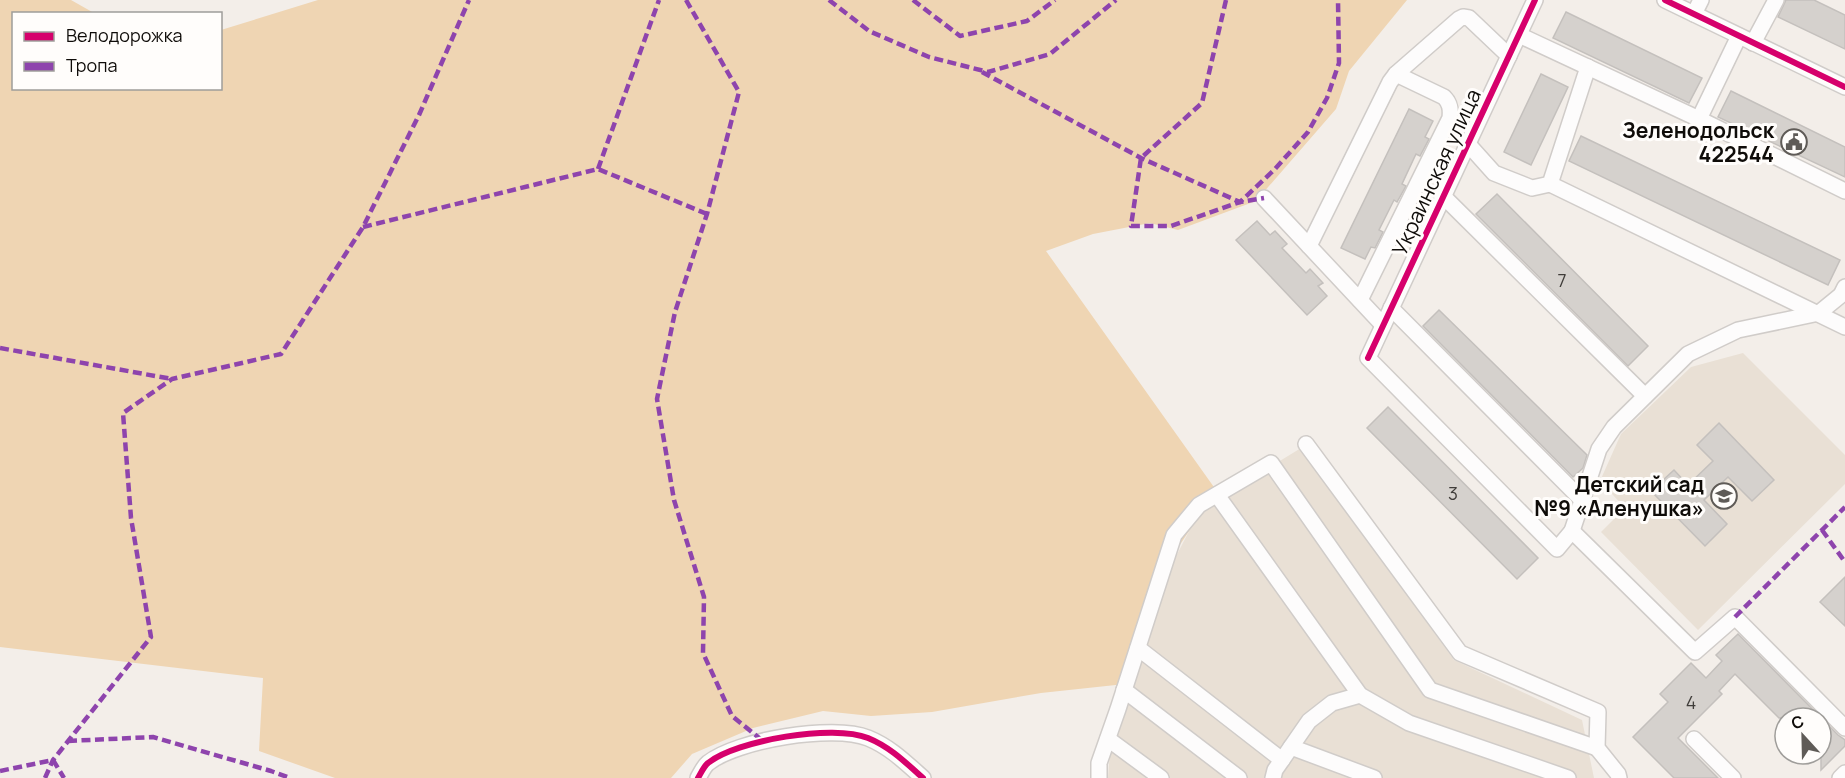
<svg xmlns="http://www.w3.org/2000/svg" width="1845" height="778" font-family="Manrope,sans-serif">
<rect width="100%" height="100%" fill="#f3eee9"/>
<g fill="#e9e0d5">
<polygon points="1743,353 1845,455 1845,484 1698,630 1601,532 1625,508 1600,481 1621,434 1691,367"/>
<polygon points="1301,448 1454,660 1582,720 1594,778 1108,778 1111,738 1170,568 1200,510"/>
</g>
<polygon fill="#efd5b3" points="0,0 71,0 94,13 14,14 14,88 220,88 221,30 318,0 1407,0 1349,71 1336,109 1256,201 1178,230 1150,223 1093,234 1046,251 1216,490 1164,569 1125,684 1041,693 932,712 871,716 823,711 753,728 692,754 671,778 335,778 259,751 263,678 0,647"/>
<g fill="#d5d1cd" stroke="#c4c0bd" stroke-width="1.5">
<polygon points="1786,0 1814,0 1845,15 1845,49 1778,17"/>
<polygon points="1566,12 1702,78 1689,103 1553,38"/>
<polygon points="1541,74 1568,87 1531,165 1504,152"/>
<polygon points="1731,91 1845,147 1845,177 1718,117"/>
<polygon points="1409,109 1433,121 1425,137 1429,139 1420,156 1416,154 1402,184 1406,186 1397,202 1394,200 1379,230 1383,232 1375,248 1371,247 1365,259 1341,248"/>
<polygon points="1581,136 1840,260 1828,285 1569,161"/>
<polygon points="1497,194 1648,346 1628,366 1476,214"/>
<polygon points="1257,221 1270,235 1275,231 1287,244 1282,248 1306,273 1310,269 1323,283 1318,286 1327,296 1307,315 1236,240"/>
<polygon points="1439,310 1587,455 1583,468 1573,477 1423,326"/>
<polygon points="1388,407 1538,558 1517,579 1367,428"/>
<polygon points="1719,423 1774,480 1752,501 1728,477 1704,500 1727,524 1705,546 1651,491 1674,470 1688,485 1713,461 1697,445"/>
<polygon points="1845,577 1845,626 1820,602"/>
<polygon points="1738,634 1838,735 1845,740 1845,746 1821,770 1821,718 1779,718 1735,674 1719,691 1722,694 1678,738 1718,778 1674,778 1633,737 1668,702 1660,694 1691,663 1706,678 1722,661 1716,655"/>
</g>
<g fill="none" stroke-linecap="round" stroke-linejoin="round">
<g stroke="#d0ccc9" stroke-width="18">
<g id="minor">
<polyline points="1535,0 1368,358 1557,549 1572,531 1695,652 1735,617 1845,728"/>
<polyline points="1665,0 1845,87"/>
<polyline points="1694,14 1701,0"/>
<polyline points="1519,35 1699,119 1845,191"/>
<polyline points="1753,43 1776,0"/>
<polyline points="1699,119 1739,36"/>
<polyline points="1468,144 1494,173 1532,188 1550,184 1588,67"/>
<polyline points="1550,184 1845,327"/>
<polyline points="1443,196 1645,396"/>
<polyline points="1264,198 1383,325"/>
<polyline points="1309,246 1390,82 1396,74 1459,19 1463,17 1469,18 1509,56"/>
<path d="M1360 300 1450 118C1451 109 1450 103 1444 97L1396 74"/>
<polyline points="1391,308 1582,500"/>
<polyline points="1306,444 1460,653 1598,712 1597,748 1618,774 1619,778"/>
<polyline points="1217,495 1360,695 1409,723 1568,778"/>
<polyline points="1572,531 1599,449 1614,427 1688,354 1738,330 1819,313 1841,295 1845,287"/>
<polyline points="1138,648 1282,760 1275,770 1273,778"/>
<polyline points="1124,690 1239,778"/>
<polyline points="1108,739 1161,778"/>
<polyline points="1694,739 1733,778"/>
<polyline points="1291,747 1374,778"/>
<polyline points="1282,760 1309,721 1332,703 1360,695"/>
<path d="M698 778C701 773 704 766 708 763 737 740 833 724 868 738 890 747 905 762 923 778"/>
<polyline points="1099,778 1099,763 1118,709 1174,535 1199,505 1271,463 1430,690 1597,748"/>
<polyline points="1840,778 1845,773"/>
</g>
</g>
<use href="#minor" stroke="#fdfcfc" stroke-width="15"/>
<g stroke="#8e44ad" stroke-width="4.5" stroke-dasharray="9 4.5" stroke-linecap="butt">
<polyline points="686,0 739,92 707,214 675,312 657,399 674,500 704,597 703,653 732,716 763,741"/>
<polyline points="829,0 869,31 929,57 988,72 1050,54 1116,0"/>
<polyline points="913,0 960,36 1027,21 1055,0"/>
<polyline points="1226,0 1202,103 1141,158 1131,226 1171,226 1240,202 1274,170 1308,132 1327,98 1339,63 1338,0"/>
<polyline points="982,72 1141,158 1240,202 1264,198"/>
<polyline points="598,169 659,0"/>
<polyline points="363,227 598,169 707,214"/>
<polyline points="0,348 172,379"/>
<polyline points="1822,530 1845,562"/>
<polyline points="1735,617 1845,507"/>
<polyline points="68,741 153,737 271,771 290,778"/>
<polyline points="53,760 64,778"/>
<polyline points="0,771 53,760"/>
<polyline points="45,778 53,760 151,637 131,518 123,413 172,379 281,354 363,227 419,115 469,0"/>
</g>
<g stroke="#fffdfb" stroke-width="10">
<g id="cycleway">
<polyline points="1665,0 1845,87"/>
<polyline points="1368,358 1535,0"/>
<path d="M698 778C701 773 704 766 708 763 737 740 833 724 868 738 890 747 905 762 923 778"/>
</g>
</g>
<use href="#cycleway" stroke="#d6006c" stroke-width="6"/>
</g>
<defs>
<g id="civic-ring" transform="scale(1.35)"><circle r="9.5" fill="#fffdfb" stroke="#5f5b57" stroke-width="1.5"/><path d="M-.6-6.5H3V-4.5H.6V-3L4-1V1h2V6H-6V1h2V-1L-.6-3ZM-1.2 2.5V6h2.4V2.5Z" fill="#5f5b57"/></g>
<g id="school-ring" transform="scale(1.35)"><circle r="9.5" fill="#fffdfb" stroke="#5f5b57" stroke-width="1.5"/><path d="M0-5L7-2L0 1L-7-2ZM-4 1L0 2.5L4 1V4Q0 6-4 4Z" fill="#5f5b57"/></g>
</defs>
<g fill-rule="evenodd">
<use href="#civic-ring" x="1794" y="142"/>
<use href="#school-ring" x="1724" y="496"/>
</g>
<g text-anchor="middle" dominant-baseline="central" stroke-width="6" stroke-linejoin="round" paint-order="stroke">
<g font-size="18" fill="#403d3a">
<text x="1562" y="280">7</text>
<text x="1453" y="493">3</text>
<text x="1691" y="702">4</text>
</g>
<g font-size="21" font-weight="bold" fill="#0f0c09" stroke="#fffdfb" text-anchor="end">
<text x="1774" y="130">Зеленодольск<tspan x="1774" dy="24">422544</tspan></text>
<text x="1704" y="484">Детский сад<tspan x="1704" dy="24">№9 «Аленушка»</tspan></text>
</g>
<g font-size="21" fill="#0f0c09" stroke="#fffdfb">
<text transform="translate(1436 172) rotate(-65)">Украинская улица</text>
</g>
</g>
<rect x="12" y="12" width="210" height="78" fill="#fffdfb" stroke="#9f9d9a" stroke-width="1.5"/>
<rect x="24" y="32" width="30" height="9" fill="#d6006c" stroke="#9f9d9a" stroke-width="1.5"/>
<text x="66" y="42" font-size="18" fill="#0f0c09">Велодорожка</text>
<rect x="24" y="62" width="30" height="9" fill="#8e44ad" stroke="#9f9d9a" stroke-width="1.5"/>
<text x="66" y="72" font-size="18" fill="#0f0c09">Тропа</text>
<g transform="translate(1803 736) rotate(338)"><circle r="28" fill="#fffdfb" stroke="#9f9d9a" stroke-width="1.5"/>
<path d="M0-4.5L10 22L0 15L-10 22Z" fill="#5f5b57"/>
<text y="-9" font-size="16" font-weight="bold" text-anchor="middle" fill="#0f0c09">С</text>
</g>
</svg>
